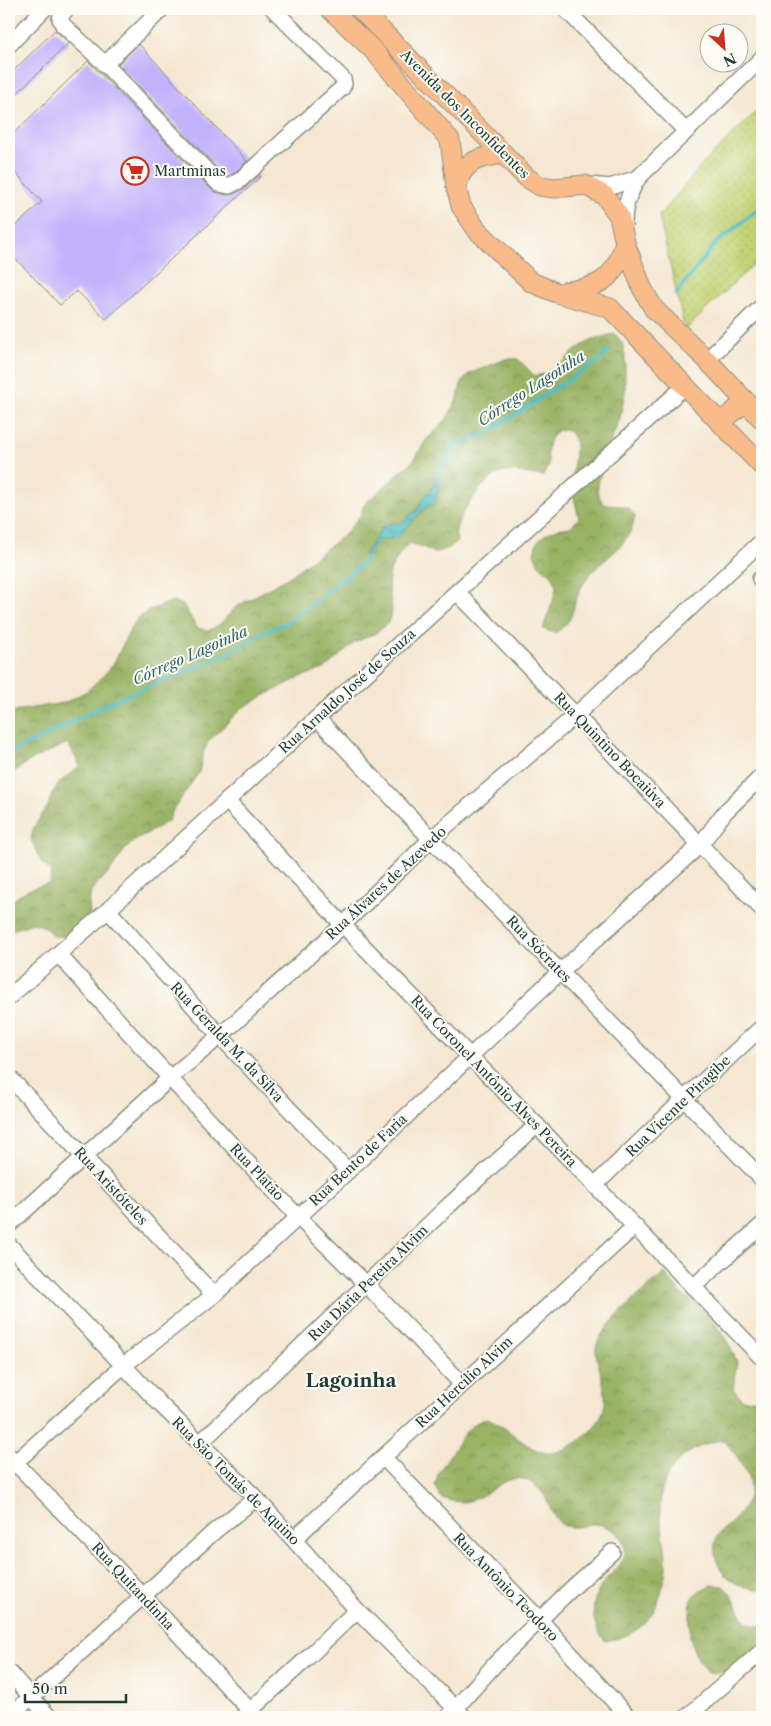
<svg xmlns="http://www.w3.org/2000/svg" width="771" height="1726" font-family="'Libre Caslon Text',serif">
<defs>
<pattern id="green-dots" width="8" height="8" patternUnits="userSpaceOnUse" patternTransform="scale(1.25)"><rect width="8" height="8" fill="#c3d274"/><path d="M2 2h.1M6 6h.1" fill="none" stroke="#a7b565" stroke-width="1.8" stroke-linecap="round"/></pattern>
<pattern id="forest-crowns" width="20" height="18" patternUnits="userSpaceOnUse" patternTransform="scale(1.25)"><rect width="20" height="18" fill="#9ab466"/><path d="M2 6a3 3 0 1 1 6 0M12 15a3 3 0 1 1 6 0" fill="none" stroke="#7d9455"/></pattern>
<pattern id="water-waves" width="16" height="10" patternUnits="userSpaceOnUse" patternTransform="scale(1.25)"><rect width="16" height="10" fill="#51c0c5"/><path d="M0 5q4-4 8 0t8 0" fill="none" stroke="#439da1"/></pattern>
</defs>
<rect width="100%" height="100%" fill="#fdfcf7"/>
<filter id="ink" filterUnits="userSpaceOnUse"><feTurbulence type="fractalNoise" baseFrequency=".02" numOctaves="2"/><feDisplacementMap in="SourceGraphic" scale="10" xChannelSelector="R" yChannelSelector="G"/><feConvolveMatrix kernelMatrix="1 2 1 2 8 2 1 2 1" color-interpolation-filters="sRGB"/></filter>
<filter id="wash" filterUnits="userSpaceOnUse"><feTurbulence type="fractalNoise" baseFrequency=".0096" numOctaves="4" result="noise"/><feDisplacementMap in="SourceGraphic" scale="20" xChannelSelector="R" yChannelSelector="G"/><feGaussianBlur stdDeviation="1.12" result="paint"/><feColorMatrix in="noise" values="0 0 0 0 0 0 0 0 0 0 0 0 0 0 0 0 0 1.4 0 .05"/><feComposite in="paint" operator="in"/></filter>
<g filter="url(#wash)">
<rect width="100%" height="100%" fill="#f5e7d1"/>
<polygon fill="url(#green-dots)" stroke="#718854" points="762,106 762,256 685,330 659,216 701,166"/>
<g fill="url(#forest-crowns)" stroke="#5c784d">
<path d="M615 334 622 343 625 355V393L620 418 602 465 597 492 603 504 627 507 635 516C629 553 596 558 581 588 570 608 578 618 555 633L543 629C546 615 562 590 553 577 549 571 543 569 539 564 537 561 535 556 534 553L537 542 546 534 557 529 571 527 579 518 573 494 572 480 576 443 570 431 558 430 549 441 547 453 549 465 543 476C531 475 517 470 504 472 486 475 459 513 456 530 455 533 456 538 457 542L447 549 434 553 423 547 409 543 400 553 390 571 388 584 392 610 388 623 377 632 354 643 324 669 300 677 252 702 242 708 208 742 203 754 199 772 173 810 168 821 133 842 124 851 109 873 99 881 91 891 89 903 90 915 85 927 65 936H53L45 927 33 923 9 931V903L27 890 50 883 51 871 42 863 36 851 31 839 34 827 48 806 52 794 60 782 80 766 68 743 31 760 9 775V710L15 711 64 703 87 691 105 674 113 665 131 628 138 618 150 610 173 601 184 606 197 628 208 631 219 625 236 607 289 577 344 535 360 516 364 505 414 460 427 439 446 420 458 398 461 384 469 374 506 359H518L535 376C557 372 559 364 575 351 585 342 602 336 615 334Z"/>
<path d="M665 1273 680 1293 700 1306 726 1338 737 1362 733 1389 743 1400 754 1399 762 1391V1590C738 1587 719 1579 715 1553 714 1547 715 1540 718 1535 721 1530 726 1528 730 1524 739 1516 748 1504 750 1492 752 1473 735 1455 725 1440 712 1440 702 1445 690 1452 682 1456 676 1463 671 1470 649 1503 667 1532 666 1566 666 1574 663 1581 662 1589 654 1621 637 1636 605 1641 587 1619 591 1596 609 1576 613 1572 617 1569 620 1564 633 1548 619 1529 601 1525 590 1522 588 1525 578 1527 574 1528 568 1526 563 1526 560 1522 555 1518 553 1514 549 1506 547 1497 540 1490 512 1460 494 1496 468 1501 458 1503 451 1501 441 1498L435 1487 438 1475 444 1464 466 1431 476 1423 487 1418C507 1426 522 1446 542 1452 555 1456 563 1449 574 1444 580 1441 584 1437 589 1432 610 1412 607 1396 600 1370 598 1362 594 1352 597 1344 606 1321 646 1289 665 1273Z"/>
<path d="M711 1585 723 1586C726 1589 729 1592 732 1596 741 1610 741 1626 762 1626V1646C743 1662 734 1676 707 1672L700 1662 694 1651 690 1637V1612L691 1600 699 1591Z"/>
</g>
<path fill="url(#water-waves)" stroke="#387e7c" d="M439 471V485L435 503 423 510 397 538 395 537 387 540H378L375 543 365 561 364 554C368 548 380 533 382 527 388 525 396 520 402 524L411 514 417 511C420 501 428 493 435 485L433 481Z"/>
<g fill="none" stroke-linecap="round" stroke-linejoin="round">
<g stroke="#51c0c5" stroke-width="4">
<polyline points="676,294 716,243 762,206"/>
<polyline points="437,476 453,446 491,430 601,359 609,350"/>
<polyline points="9,754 113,701 221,657 261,634 292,620 365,561 366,558"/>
</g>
</g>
<g id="blocks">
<g fill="#c1b2fc">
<polygon points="55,30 69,43 9,101 9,75"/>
<polygon points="139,44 247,161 234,173 228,176 224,175 118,64"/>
<polygon points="88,61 213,191 227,195 233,194 245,188 260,175 261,176 106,319 77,291 60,305 9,252 9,232 42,202 9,165 9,138"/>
</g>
</g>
</g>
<g filter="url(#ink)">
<use href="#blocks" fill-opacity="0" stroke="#8a9282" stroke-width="1"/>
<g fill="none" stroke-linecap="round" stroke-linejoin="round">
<g stroke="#8a9282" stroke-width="18">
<g id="minor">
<polyline points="67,9 63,13 60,19 63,25 105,64"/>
<polyline points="162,9 105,64 219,184 229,186 239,181 342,88 344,84 343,79 273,9"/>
<polyline points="565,9 686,131"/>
<polyline points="9,45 44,9"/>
<polyline points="589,185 610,187 638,178"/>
<path d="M624 227C623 207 629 194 638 178L762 58"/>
<polyline points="707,360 762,306"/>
<polyline points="760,579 762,581"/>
<polyline points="457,592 762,909"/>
<polyline points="317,718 431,839 762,1179"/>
<polyline points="227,801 343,925 762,1358"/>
<polyline points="108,910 220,1036 348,1171"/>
<polyline points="58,954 170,1078 297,1216 366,1284 462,1384"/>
<polyline points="9,997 108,910 317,718 685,386"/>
<polyline points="9,1077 214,1295"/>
<polyline points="595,1185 684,1099 762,1027"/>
<polyline points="9,1225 170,1078 220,1036 343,925 431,839 576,715 762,541"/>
<polyline points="9,1245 159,1403 256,1498 357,1610 464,1717"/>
<polyline points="693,1287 762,1225"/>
<polyline points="200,1443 446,1208 537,1125"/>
<polyline points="9,1456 143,1596 256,1717"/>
<polyline points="383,1457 540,1620 628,1717"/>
<polyline points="9,1468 123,1366 214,1295 348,1171 561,971 701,844 724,813 762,776"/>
<polyline points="294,1539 635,1226"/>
<polyline points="9,1672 49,1717"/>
<polyline points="9,1717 216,1530 256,1498"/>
<polyline points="243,1717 303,1662 357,1610"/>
<polyline points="448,1717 496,1663 569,1591 612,1552"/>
<polyline points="687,1717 762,1651"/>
</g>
</g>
<g stroke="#8a9282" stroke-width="21">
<g id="major">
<polyline points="330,9 374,51 450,140 456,186 461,206 477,230 531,282 557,293 610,308 762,466"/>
<polyline points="360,9 526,177 540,186 555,188 585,185 605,196 619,216 625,243 642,288 654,309 707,360 762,419"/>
<path d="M456 186C465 159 478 158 504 154"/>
<path d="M563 292C601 286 613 282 625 243"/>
<polyline points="719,421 724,420 746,401"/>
</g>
</g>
<use href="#minor" stroke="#fff" stroke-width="15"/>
<use href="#major" stroke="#fabb8b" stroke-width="19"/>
</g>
</g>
<defs>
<g id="supermarket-ring" transform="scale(1.4375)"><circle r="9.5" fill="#fdfcf7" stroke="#c8321e" stroke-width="1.5"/><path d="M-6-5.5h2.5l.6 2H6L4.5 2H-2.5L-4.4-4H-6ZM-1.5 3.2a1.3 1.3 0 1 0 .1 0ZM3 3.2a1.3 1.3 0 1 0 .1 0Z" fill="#c8321e"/></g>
</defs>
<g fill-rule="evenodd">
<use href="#supermarket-ring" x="135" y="171"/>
</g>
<g text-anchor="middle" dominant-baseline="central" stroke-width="4" stroke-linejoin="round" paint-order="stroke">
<g font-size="14" fill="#1f3d34" stroke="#fdfcf7">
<text transform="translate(465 114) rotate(45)">Avenida dos Inconfidentes</text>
<text transform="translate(347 691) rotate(-42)">Rua Arnaldo José de Souza</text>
<text transform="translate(610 750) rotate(46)">Rua Quintino Bocaiúva</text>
<text transform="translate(386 883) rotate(-43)">Rua Álvares de Azevedo</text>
<text transform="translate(539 949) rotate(46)">Rua Sócrates</text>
<text transform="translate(227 1042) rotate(47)">Rua Geralda M. da Silva</text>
<text transform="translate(494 1081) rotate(46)">Rua Coronel Antônio Alves Pereira</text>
<text transform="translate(678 1106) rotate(-44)">Rua Vicente Piragibe</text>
<text transform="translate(358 1160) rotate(-43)">Rua Bento de Faria</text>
<text transform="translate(257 1172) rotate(47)">Rua Platão</text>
<text transform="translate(111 1186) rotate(47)">Rua Aristóteles</text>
<text transform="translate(368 1283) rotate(-44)">Rua Dária Pereira Alvim</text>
<text transform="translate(464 1382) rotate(-43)">Rua Hercílio Alvim</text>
<text transform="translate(236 1481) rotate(45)">Rua São Tomás de Aquino</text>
<text transform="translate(133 1586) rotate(47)">Rua Quitandinha</text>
<text transform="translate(506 1587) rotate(46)">Rua Antônio Teodoro</text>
</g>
<g font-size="14" fill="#1f3d34" stroke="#fdfcf7" text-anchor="start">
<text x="154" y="171">Martminas</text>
</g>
<g font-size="15" font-style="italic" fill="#2e6460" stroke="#fdfcf7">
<text transform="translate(531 388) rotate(-33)">Córrego Lagoinha</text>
<text transform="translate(190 655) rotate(-24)">Córrego Lagoinha</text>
</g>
<g font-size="19" font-weight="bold" fill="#1f3d34" stroke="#fdfcf7">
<text x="351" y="1380">Lagoinha</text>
</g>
</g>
<rect width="771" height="1726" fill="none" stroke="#fdfcf7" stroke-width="30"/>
<g transform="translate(724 48) rotate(154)"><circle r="24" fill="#fdfcf7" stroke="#a4b0a9"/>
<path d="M0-4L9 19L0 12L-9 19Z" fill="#c8321e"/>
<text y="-8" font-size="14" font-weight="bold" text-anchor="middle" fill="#1f3d34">N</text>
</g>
<path d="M25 1694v8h101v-8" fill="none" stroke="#1f3d34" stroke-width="2.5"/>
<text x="32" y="1694" font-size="15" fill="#1f3d34" stroke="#fdfcf7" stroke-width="4" paint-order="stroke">50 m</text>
</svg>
